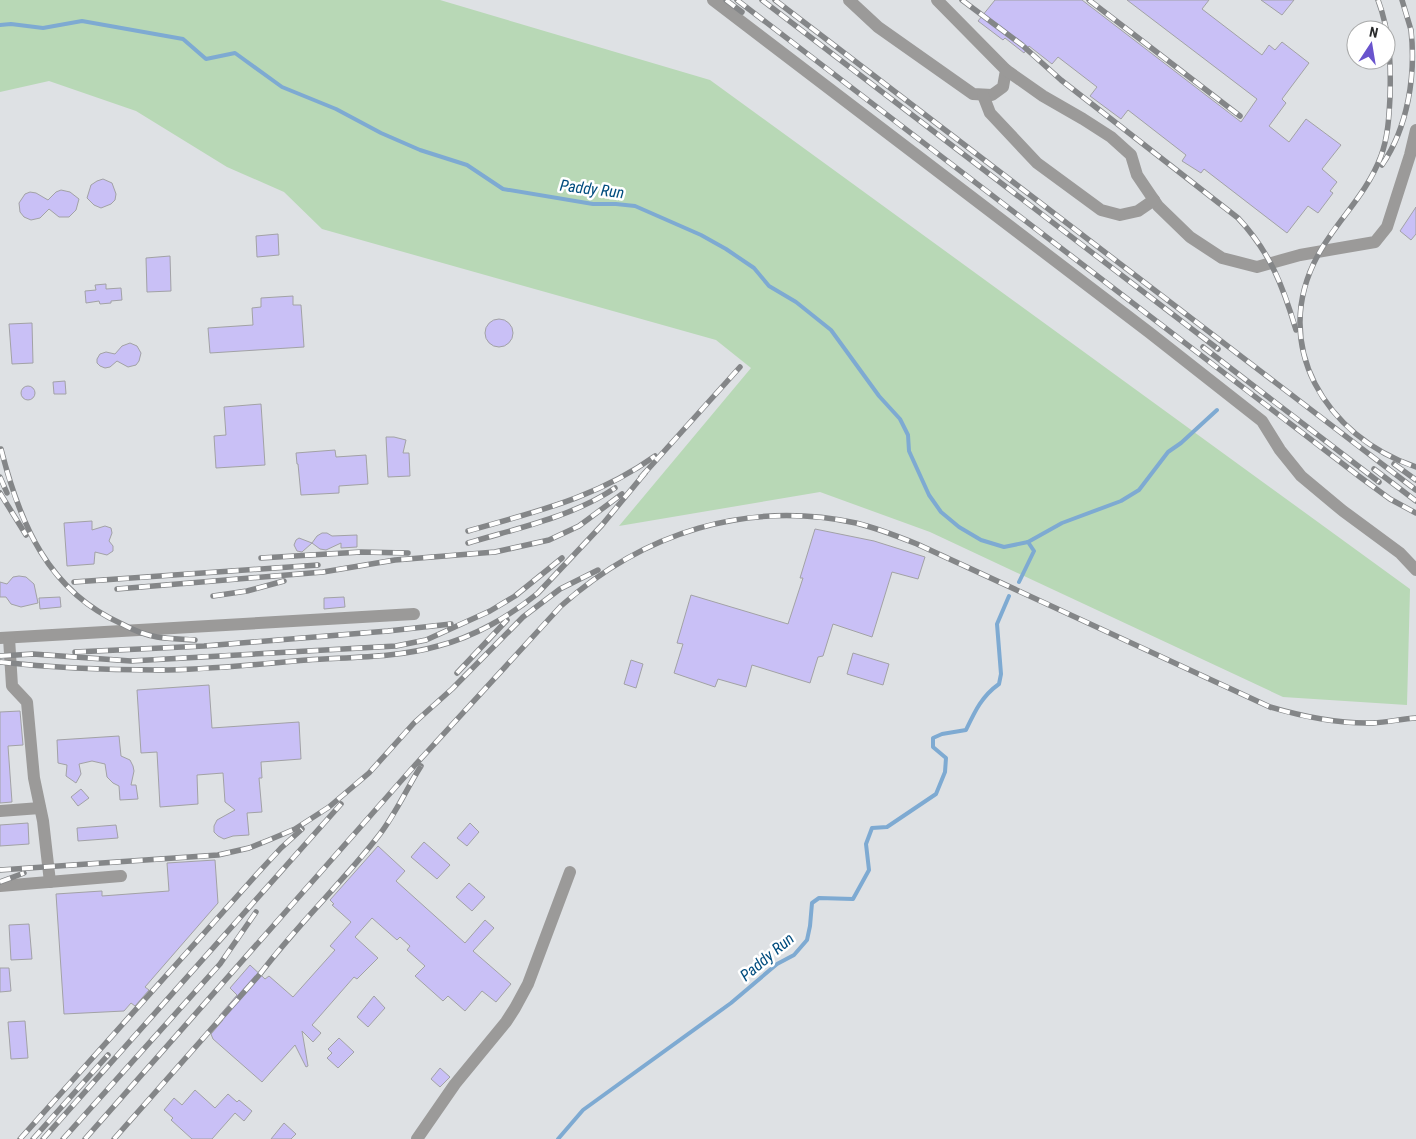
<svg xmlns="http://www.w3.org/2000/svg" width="1416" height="1139" font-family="'Roboto Condensed',sans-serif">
<rect width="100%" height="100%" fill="#dee1e4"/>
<polygon fill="#b8d8b6" points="0,0 440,0 710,80 1410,589 1407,705 1283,697 930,532 820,492 619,526 751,368 716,340 322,229 284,192 227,167 136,111 49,81 0,92"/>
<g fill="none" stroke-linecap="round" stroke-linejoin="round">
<g stroke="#7eaad2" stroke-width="4">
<polyline points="0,25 11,24 43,28 82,21 183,39 206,59 235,53 282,87 336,109 381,133 420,150 467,165 503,189 593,204 616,204 635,206 701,235 726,249 754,268 769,286 796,302 831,330 879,396 900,419 908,435 909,451 929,495 941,512 959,527 981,540 1004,547 1028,542 1034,551 1019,582"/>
<polyline points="1028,542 1062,523 1121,501 1139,490 1168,452 1181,443 1217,410"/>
<path d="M558 1139 583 1110 731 1003 777 964 794 955 807 940 810 926 812 903 819 898 853 899 869 870 866 844 872 828 887 827 936 794 945 772 946 758 933 747V738L942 734 966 730C975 711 982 696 999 684L1001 674 997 624 1009 596"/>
</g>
</g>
<g fill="#c9c0f6" stroke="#a2a2a5">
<polygon points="995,0 1082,0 1241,122 1257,99 1127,0 1209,0 1202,9 1262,55 1269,45 1275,50 1282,42 1309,63 1282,99 1286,103 1269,126 1289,142 1306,119 1341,145 1322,169 1337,182 1330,191 1333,193 1318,213 1308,206 1287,233 1204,169 1201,173 1182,161 1186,155 1128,110 1121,119 1090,96 1097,87 1058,57 1052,64 1029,46 1024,53 1005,38 1003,40 978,21"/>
<polygon points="1261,0 1294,0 1282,15"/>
<polygon points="103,179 112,183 116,194 115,200 111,204 101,208 94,205 87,198 91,185 97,181"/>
<polygon points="61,190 70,192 79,199 76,210 69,217 59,217 49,209 40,218 31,220 24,217 20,212 19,203 25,194 30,192 36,193 48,200 56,192"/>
<polygon points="1416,207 1416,234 1411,240 1400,231"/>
<polygon points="278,234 279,255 257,257 256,236"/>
<polygon points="170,256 171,291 147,292 146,258"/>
<polygon points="106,284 106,289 121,288 122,300 111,301 111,303 100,304 99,301 86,303 85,291 96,290 95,285"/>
<polygon points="293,296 293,305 301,305 304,347 210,353 208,328 253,325 252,308 261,307 261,298"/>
<circle cx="499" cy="333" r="14"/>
<polygon points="32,323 33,363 12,364 9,324"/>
<polygon points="130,343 137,346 141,353 139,361 136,365 128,367 117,361 110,367 105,368 100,366 97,363 97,359 100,354 106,352 115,354 122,346"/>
<polygon points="65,381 66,394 54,394 53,382"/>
<circle cx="28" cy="393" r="7"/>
<polygon points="261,404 265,465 216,468 214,436 226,435 224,407"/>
<polygon points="386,437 394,437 406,440 403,453 409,453 410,476 388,477"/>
<polygon points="335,450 336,457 366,455 368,484 339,486 339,493 301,495 298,464 297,464 296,453"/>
<polygon points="92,521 92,530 105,526 111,528 112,533 109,541 113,546 113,551 107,555 95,552 94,564 67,566 64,523"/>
<polygon points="815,529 874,541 925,557 918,579 892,572 872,637 833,624 823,656 818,657 810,683 752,665 746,687 718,679 715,687 674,673 683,644 677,643 691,595 788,624 803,578 800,578"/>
<polygon points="322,533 327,533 332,536 357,535 357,547 341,548 341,543 326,550 320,549 312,543 317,536"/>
<polygon points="299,538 312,543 302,552 297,551 294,545 296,540"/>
<polygon points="19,576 26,577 34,584 38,603 21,607 11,604 6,597 0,597 0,582 7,584 13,577"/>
<polygon points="60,597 61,607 40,609 39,598"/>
<polygon points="344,597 345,607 324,609 324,598"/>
<polygon points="853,653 889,664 883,685 847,674"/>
<polygon points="631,660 643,664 636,688 624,684"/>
<polygon points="209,685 212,728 299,722 301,759 261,762 262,778 259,778 262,812 247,813 249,835 233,836 224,839 218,836 214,832 214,826 217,820 235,810 225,802 223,773 197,775 198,804 160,807 157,752 141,753 137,690"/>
<polygon points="20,711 23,745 8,746 12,802 0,803 0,712"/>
<polygon points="119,736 121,756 130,760 133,766 134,771 131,785 136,785 138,799 120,800 119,786 113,783 107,777 105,764 92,761 79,764 81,774 76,783 66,776 67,765 58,763 57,740"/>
<polygon points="81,789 89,798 78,806 71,797"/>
<polygon points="28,823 29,844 0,846 0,825"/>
<polygon points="470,823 479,832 467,846 457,838"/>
<polygon points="116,825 118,838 78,841 77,828"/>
<polygon points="424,842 450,865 437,879 411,857"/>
<polygon points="378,846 405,871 396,881 465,943 485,920 494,928 473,951 511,984 496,1002 482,991 465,1011 448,996 443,1001 415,976 425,966 407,950 410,946 400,937 397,940 372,918 355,937 378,958 357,979 354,977 312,1025 321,1033 313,1042 302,1031 308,1066 306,1067 295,1045 262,1082 213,1039 211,1034 223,1020 219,1016 237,995 230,988 250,965 265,979 269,976 293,997 335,950 330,946 351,922 332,905 334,904 330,900"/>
<polygon points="215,860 218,903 145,987 149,990 135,1006 131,1003 124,1011 64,1014 56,894 102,891 102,896 169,891 167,863"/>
<polygon points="469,883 485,897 472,911 456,897"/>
<polygon points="29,924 32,959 11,960 9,925"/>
<polygon points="0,968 9,968 11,991 0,992"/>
<polygon points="374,996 385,1008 368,1027 357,1017"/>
<polygon points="25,1021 28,1058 11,1059 8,1022"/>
<polygon points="339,1038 354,1052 338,1068 327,1058 332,1053 328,1049"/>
<polygon points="440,1068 450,1077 440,1087 431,1079"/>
<polygon points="195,1090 215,1108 228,1094 237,1102 239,1100 252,1111 244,1121 235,1113 212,1139 192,1139 171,1120 173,1118 164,1110 174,1098 182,1105"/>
<polygon points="284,1123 296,1134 291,1139 271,1139"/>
</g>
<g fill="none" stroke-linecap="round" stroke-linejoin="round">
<g stroke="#9b9a99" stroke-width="12">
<polyline points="713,0 1150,333 1262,421 1280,450 1301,476 1343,511 1400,553 1416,570"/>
<polyline points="849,0 878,27 973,94 992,95 1003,87 1006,70 937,0"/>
<polyline points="1006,70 1043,96 1083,119 1111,137 1131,155 1137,175 1158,206 1190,237 1222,258 1257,267 1300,255 1375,242 1387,227 1410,155 1416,130"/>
<polyline points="983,95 990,113 1037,163 1101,210 1120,215 1138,211 1154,200"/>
<polyline points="0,638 414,614"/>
<polyline points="9,638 12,686 27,702 34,778 43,821 50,882"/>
<polyline points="0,811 40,808"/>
<polyline points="0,886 121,876"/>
<polyline points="417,1139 455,1084 506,1022 515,1008 528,984 570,872"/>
</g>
<g stroke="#848688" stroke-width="5.5">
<g id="rail">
<polyline points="726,0 742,12"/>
<polyline points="737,0 1360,477 1390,499 1416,513"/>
<polyline points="762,0 1218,349"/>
<polyline points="775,0 1416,490"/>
<path d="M962 0 1022 45 1061 80 1238 218C1270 252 1283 286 1296 330"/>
<polyline points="1089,0 1240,116"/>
<path d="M1378 0C1390 32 1391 63 1390 97 1389 117 1388 137 1381 156 1366 196 1337 220 1318 255 1269 345 1326 437 1416 467"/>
<path d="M1382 165C1408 127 1416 75 1411 30 1408 20 1405 10 1402 0"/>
<polyline points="1203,347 1379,482"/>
<path d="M1 449C20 524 48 591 122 624 133 630 145 635 157 637 170 639 183 639 195 640"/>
<polyline points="1394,464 1416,480"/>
<polyline points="1374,469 1416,501"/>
<polyline points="0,477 7,493"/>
<polyline points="641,477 740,367"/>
<polyline points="0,493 26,535"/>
<path d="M468 531C534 512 597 498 655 456"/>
<path d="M468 543C518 528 572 517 615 488"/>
<polyline points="261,558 361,552 408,553"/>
<polyline points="74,582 318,565"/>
<polyline points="117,589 323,572 395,560 495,552 549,540 579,526 622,494"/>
<polyline points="213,596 247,591 284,581"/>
<polyline points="75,652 204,646 388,631 451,624"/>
<polyline points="0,656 33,654 131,661 396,646 426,640 490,611 515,596 562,558"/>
<path d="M0 662C53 668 106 670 159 670 208 670 258 664 307 660 350 657 396 658 438 646 474 637 510 616 538 593L602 525 645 473"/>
<polyline points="457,673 507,620"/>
<polyline points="0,870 218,855 249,848 269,840 295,829 329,807 369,773 414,723 452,689 523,617 560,589 598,570"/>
<polyline points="0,882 24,873"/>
<polyline points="20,1139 257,874 281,848 302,829"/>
<polyline points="33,1139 108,1055"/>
<polyline points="43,1139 341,804"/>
<polyline points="63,1139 220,964 256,912"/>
<path d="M85 1139 416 764 561 606C644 532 747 500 856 523 877 528 897 536 917 544L1270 707C1304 717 1338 724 1373 723 1388 722 1402 719 1416 718"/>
<path d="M114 1139 260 974C297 925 342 883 380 834 396 813 407 788 421 766"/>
</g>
</g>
<use href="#rail" stroke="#fff" stroke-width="4" stroke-dasharray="11" stroke-linecap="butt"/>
</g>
<g text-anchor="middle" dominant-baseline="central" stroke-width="5" stroke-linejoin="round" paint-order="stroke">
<g font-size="16" font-style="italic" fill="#004c7e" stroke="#fff">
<text transform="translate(592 189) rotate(7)">Paddy Run</text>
<text transform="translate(767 957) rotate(-40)">Paddy Run</text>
</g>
</g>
<g transform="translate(1371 45) rotate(12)"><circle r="24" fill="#ffffff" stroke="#a9aaaa"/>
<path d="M0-4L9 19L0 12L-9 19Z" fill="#6954cd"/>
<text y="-8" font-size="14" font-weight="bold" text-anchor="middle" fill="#292a2b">N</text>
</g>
</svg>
